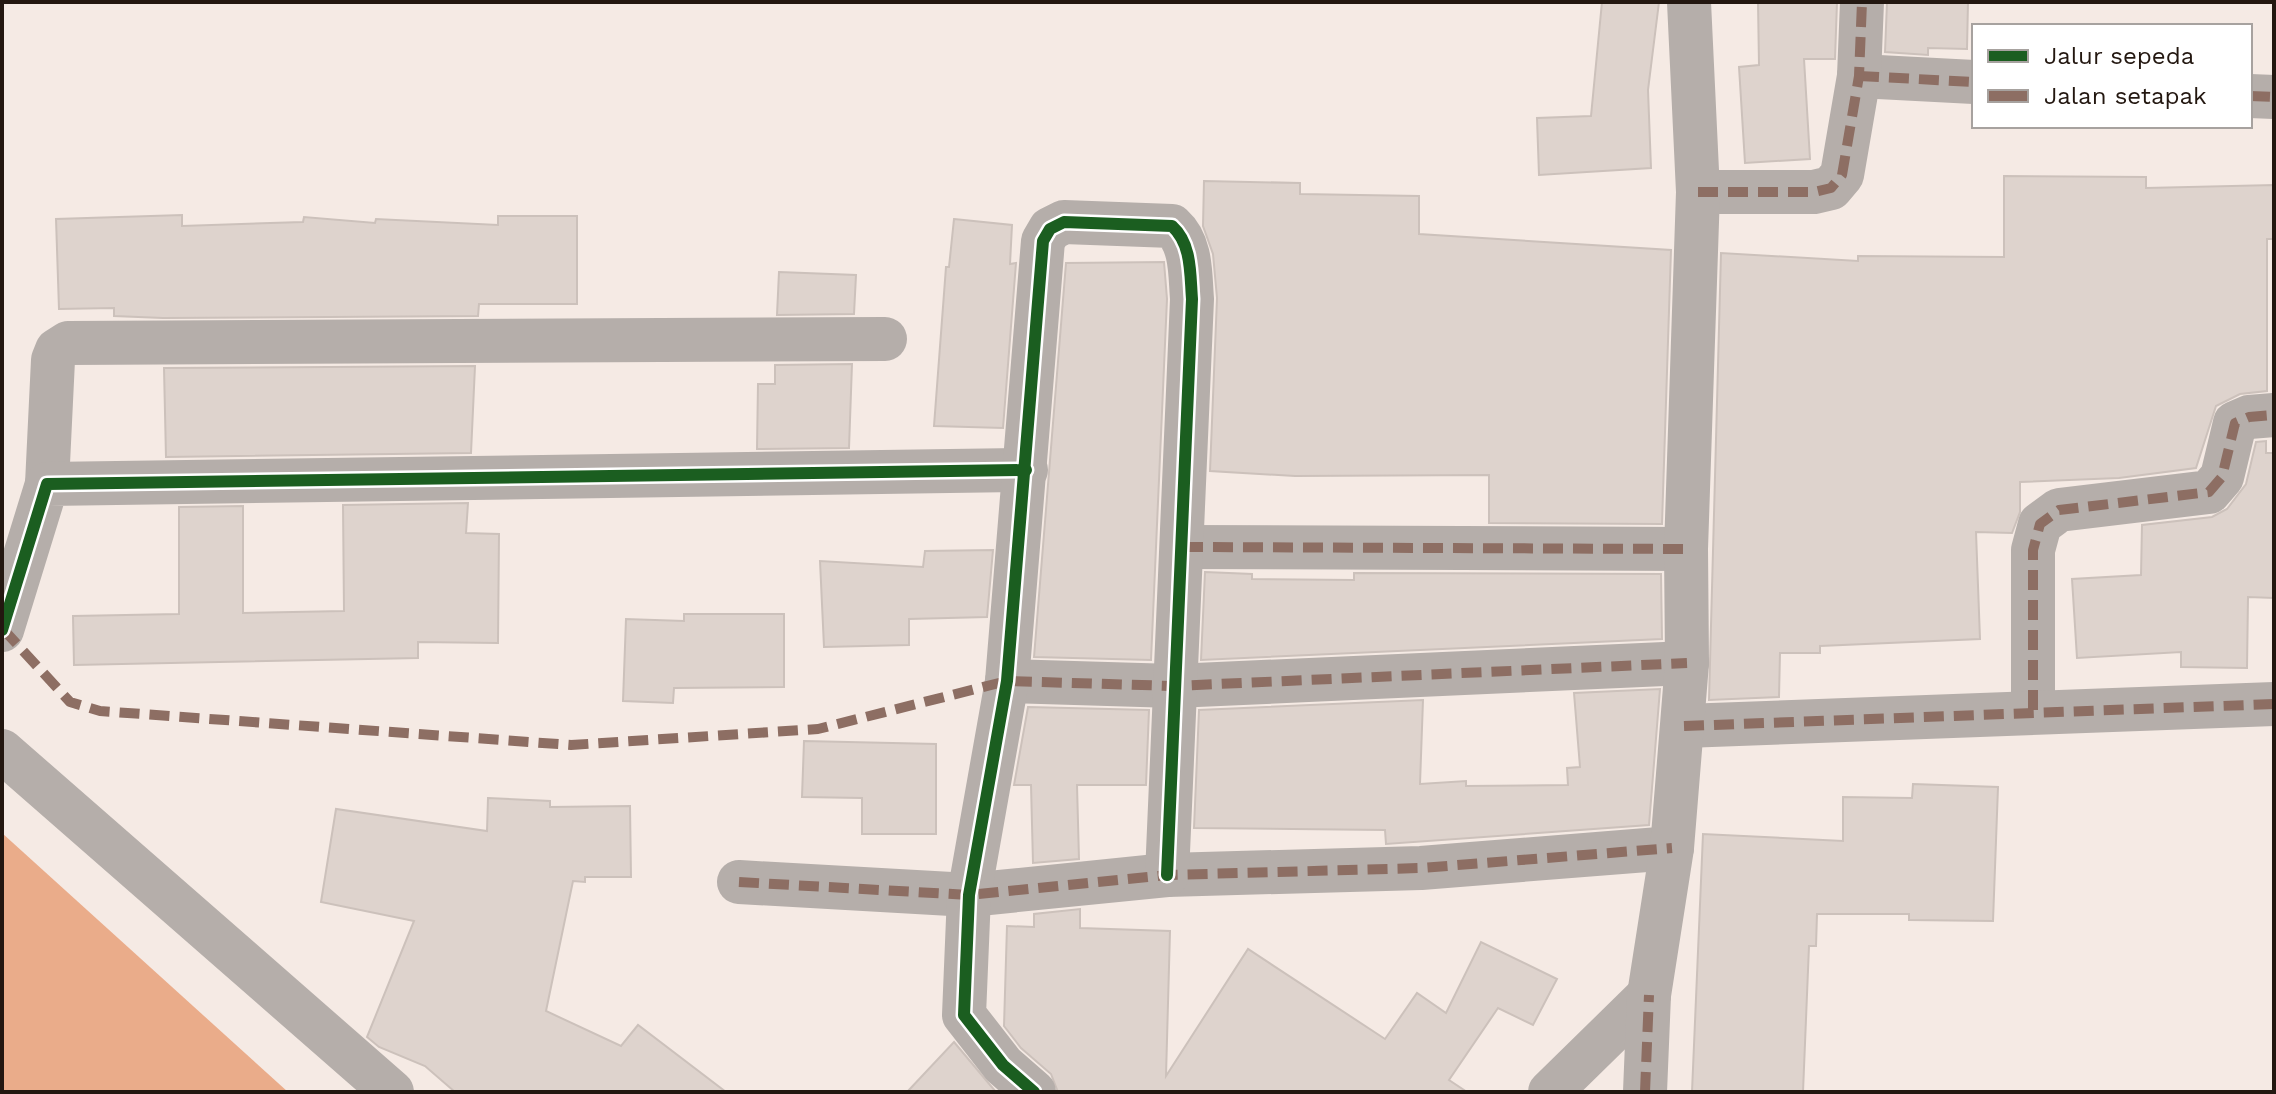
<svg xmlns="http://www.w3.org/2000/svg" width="2276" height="1094" font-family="'Work Sans',sans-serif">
<rect width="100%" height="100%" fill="#f5eae4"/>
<polygon fill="#eaac8a" points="2,833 288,1092 2,1092"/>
<g fill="#ded3cd" stroke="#ccc1bb" stroke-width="2">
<polygon points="1602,2 1659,2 1648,90 1651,168 1539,175 1537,118 1591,116"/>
<polygon points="1758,2 1837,2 1835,59 1804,59 1810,159 1745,163 1739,67 1759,65"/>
<polygon points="1887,2 1968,2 1967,49 1928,48 1928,55 1885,52"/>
<polygon points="2004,176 2146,177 2146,188 2274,185 2274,239 2267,239 2267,391 2240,394 2216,406 2196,468 2119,478 2020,482 2020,512 2012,533 1976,532 1980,639 1820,646 1820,653 1780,653 1779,697 1709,700 1721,253 1858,261 1858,256 2004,257"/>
<polygon points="1204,181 1300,183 1300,194 1419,196 1419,234 1671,250 1662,524 1489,523 1489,475 1295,476 1210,471 1217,298 1213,254 1203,226"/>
<polygon points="182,215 182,226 303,222 304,217 375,223 376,219 498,225 498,216 577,216 577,304 479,304 478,316 163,318 114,316 114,308 59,309 56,219"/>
<polygon points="954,219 1012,225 1010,264 1016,263 1003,428 934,426 946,267 949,267"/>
<polygon points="1164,262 1167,299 1151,660 1034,657 1066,263"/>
<polygon points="779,272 856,275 854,314 777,315"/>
<polygon points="852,364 849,448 757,449 758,384 775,384 775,365"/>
<polygon points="475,366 471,453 166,457 164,368"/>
<polygon points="2266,441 2266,453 2274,453 2274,598 2248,597 2247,668 2181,667 2181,652 2077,658 2072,579 2141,575 2142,525 2212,517 2227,509 2246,484 2256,442"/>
<polygon points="468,503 466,533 499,534 498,643 418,642 418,658 74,665 73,616 179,614 179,507 243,506 243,613 344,611 343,505"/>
<polygon points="993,550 987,617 909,619 909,645 824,647 820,561 923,567 925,551"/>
<polygon points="1205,572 1252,574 1252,579 1354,580 1354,573 1661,574 1662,639 1201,660"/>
<polygon points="684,614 784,614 784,687 674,688 673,703 623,701 626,619 684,621"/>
<polygon points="1660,689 1649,825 1386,844 1385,830 1194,828 1199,710 1423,700 1420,784 1466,781 1466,786 1568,785 1567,768 1580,767 1574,693"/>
<polygon points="1028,707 1149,710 1146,785 1077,785 1079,859 1033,863 1031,785 1014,785"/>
<polygon points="804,741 936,744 936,834 862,834 862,798 802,797"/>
<polygon points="1913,784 1998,787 1993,921 1909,920 1909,914 1817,914 1816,946 1809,946 1803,1092 1692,1092 1703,834 1843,841 1843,797 1912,798"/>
<polygon points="488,798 550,801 550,807 630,806 631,877 585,877 585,882 573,881 546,1011 621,1046 638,1025 726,1092 455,1092 425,1066 379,1047 367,1037 414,921 321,902 336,809 487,831"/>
<polygon points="1080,909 1080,928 1170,931 1166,1076 1248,949 1385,1039 1417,993 1446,1013 1481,942 1557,979 1533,1025 1498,1008 1449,1080 1467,1092 1058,1092 1051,1074 1021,1048 1004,1026 1007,926 1034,927 1034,914"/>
<polygon points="954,1042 996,1092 907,1092"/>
</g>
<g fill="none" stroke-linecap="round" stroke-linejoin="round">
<g stroke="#b5aeaa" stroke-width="44">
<polyline points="1859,76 1974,82"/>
<polyline points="2250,96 2274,97"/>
<polyline points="1698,192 1814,192 1831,188 1842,175 1859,76 1862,2"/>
<polyline points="47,484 53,360 57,350 68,343 885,339"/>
<polyline points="1183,547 1686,549"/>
<polyline points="2,630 47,484 1026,470"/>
<polyline points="1007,681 1174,686 1687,663"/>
<polyline points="2033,710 2033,550 2040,524 2059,510 2209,492 2222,477 2235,423 2249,417 2274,415"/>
<polyline points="1684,726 2274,704"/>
<polyline points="2,751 392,1092"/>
<polyline points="739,882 969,895 1167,875 1421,868 1672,848"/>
<path d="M1034 1092 1003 1065 964 1015 969 895 1007 681 1043 241 1050 229 1064 222 1172 226C1192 244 1190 274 1192 299L1167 875"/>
<polyline points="1550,1092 1649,995"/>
<polyline points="1645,1092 1649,995 1672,848 1687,663 1686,549 1698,192 1689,2"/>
</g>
<g stroke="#8d6e63" stroke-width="10" stroke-dasharray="20 10" stroke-linecap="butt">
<polyline points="1859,76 1974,82"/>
<polyline points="2250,96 2274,97"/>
<polyline points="1698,192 1814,192 1831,188 1842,175 1859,76 1862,2"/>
<polyline points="1183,547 1686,549"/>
<polyline points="3,629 70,702 100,711 571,745 818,729 1007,681 1174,686 1687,663"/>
<polyline points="2033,710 2033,550 2040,524 2059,510 2209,492 2222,477 2235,423 2249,417 2274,415"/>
<polyline points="1684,726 2274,704"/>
<polyline points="739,882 969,895 1167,875 1421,868 1672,848"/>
<polyline points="1645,1092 1649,995"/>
</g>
<g stroke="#fff" stroke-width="17">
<g id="cycleway">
<polyline points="2,630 47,484 1026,470"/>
<path d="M1034 1092 1003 1065 964 1015 969 895 1007 681 1043 241 1050 229 1064 222 1172 226C1192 244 1190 274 1192 299L1167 875"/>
</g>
</g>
<use href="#cycleway" stroke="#1b5e20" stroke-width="12"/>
</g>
<rect width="2276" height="1094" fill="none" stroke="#231710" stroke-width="8"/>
<rect x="1972" y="24" width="280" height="104" fill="#ffffff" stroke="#a7a29f" stroke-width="2"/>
<rect x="1988" y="50" width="40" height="12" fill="#1b5e20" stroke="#a7a29f" stroke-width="2"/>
<text x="2044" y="64" font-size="24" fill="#231710">Jalur sepeda</text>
<rect x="1988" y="90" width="40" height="12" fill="#8d6e63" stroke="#a7a29f" stroke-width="2"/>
<text x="2044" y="104" font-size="24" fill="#231710">Jalan setapak</text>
</svg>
